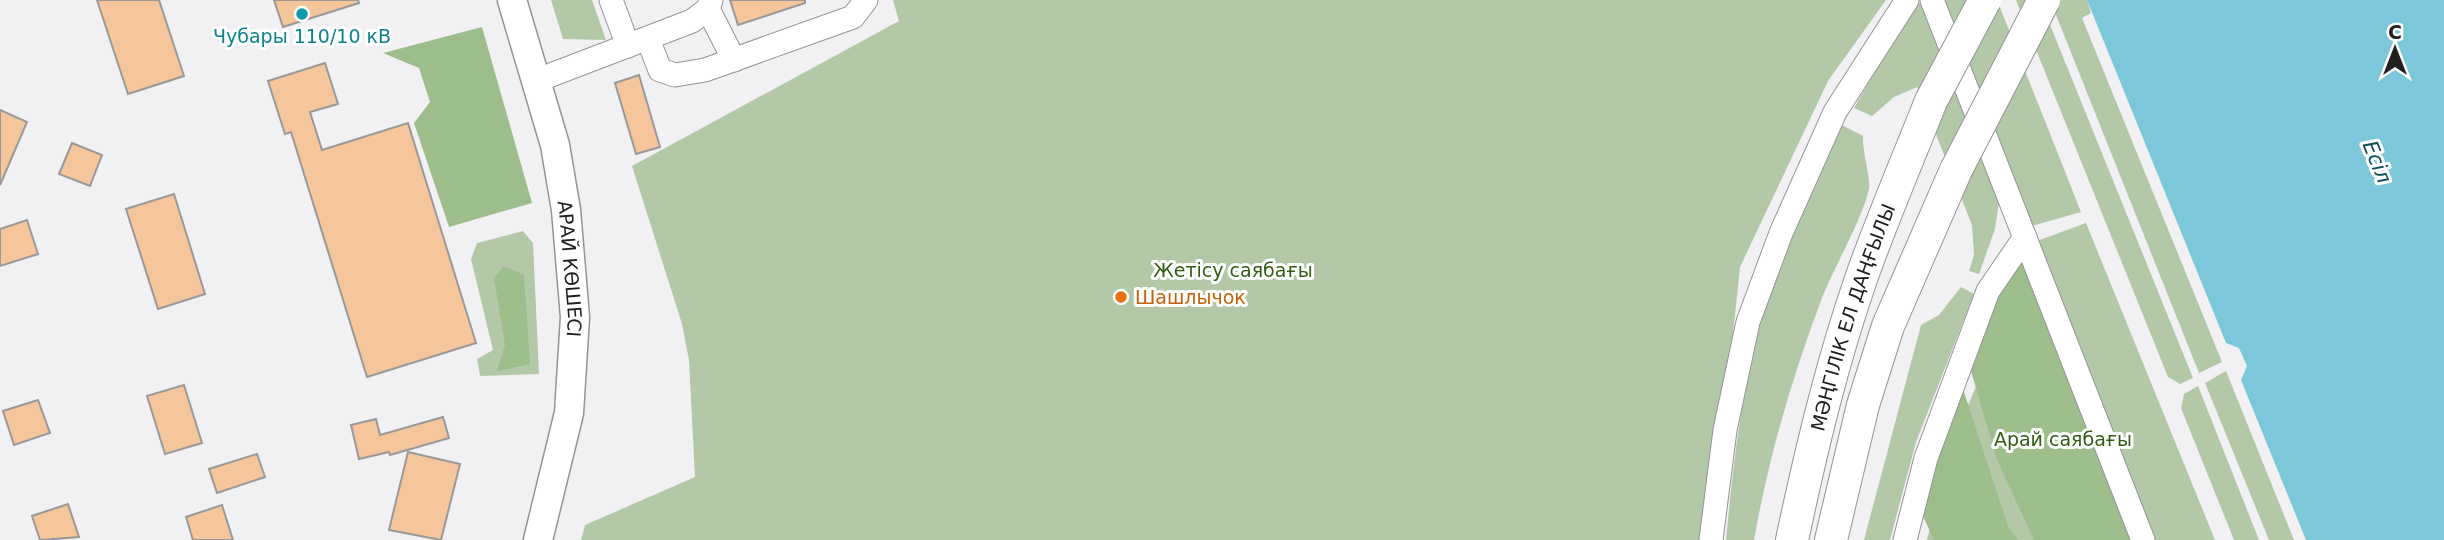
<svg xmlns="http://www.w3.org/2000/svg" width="2444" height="540" font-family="'DejaVu Sans',sans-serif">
<rect width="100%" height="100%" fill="#f1f1f4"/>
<g fill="#b2c8a7">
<polygon points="551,0 592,0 606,40 563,39"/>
<polygon points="893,0 1886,0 1828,81 1740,267 1733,334 1712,445 1704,540 581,540 585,525 695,477 689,360 682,324 632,166 899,21"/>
<polygon points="1943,0 1997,0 2081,212 2032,226"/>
<polygon points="2016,0 2040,0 2193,378 2180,384 2168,377"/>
<polygon points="2050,0 2087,0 2091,13 2082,18 2222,362 2199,373"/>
<polygon points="1918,3 1925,5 1928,12 1999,202 1995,229 1979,274 1969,271 1974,255 1972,225 1917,87 1894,97 1872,116 1854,108 1913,5"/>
<path d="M1840 124 1863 136C1862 151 1871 179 1869 189 1862 220 1835 265 1822 298 1792 377 1769 456 1754 540H1726C1735 448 1745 354 1778 267 1797 219 1819 172 1840 124Z"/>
<polygon points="2086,223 2215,540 1927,540 1948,453 2037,241"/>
<polygon points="523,231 533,243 539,374 480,376 477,359 493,350 471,259 477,243"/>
<polygon points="1961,287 1974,294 1916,442 1890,540 1864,540 1921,325 1939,315"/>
<polygon points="2226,371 2294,540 2269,540 2205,383"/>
<polygon points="2198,386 2259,540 2234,540 2181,408 2184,394"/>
</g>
<g fill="#9dbd8b">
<polygon points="482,27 532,203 449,227 414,123 430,102 419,68 383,53"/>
<polygon points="2023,262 2132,540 2034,540 1997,460 1969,364 2012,267"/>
<polygon points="504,266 524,275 530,364 497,371 505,345 494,278"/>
<polygon points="1962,386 2008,526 2018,540 1934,540 1921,512"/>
</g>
<polygon fill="#7dc7da" points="2087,0 2444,0 2444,540 2306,540 2241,380 2247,366 2239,348 2226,343"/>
<g fill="#f5c69b" stroke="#9b9997" stroke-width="2">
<polygon points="97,0 159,0 184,76 128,94"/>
<polygon points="274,0 358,0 359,3 283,27"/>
<polygon points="730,0 805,0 805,3 738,25"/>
<polygon points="325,63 338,104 310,112 322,150 408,123 476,343 367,377 291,132 285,134 268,81"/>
<polygon points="639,75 660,147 636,154 615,83"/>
<polygon points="0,110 27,122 0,185"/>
<polygon points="72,143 102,155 90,186 59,174"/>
<polygon points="174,194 205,294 158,309 126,209"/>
<polygon points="27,220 38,254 0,266 0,229"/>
<polygon points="184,385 202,443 165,454 147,396"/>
<polygon points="38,400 50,433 14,445 3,411"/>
<polygon points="443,417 449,438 390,455 389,452 359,459 351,425 376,419 380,435"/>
<polygon points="408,452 460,464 441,540 389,530"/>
<polygon points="257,454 265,477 217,493 209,469"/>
<polygon points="68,504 79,537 40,540 32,516"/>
<polygon points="222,505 233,540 193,540 186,517"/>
</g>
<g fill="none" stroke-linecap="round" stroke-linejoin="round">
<g stroke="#949496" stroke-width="25">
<g id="minor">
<polyline points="611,0 628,46"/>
<polyline points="1932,0 2143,540"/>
<polyline points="708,9 734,60"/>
<polyline points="648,39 660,70 675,75 705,70 853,17 866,0"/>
<polyline points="538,80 692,21 708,9 711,0"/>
<polyline points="1711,540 1725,430 1748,322 1781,233 1835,112 1907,0"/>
<polyline points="1905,540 1926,458 1988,291 2025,237"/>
</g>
</g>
<g stroke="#949496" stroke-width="31">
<g id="tertiary">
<path id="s1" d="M512 0 555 145 566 210 575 317 569 413 538 540"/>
</g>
</g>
<g stroke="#949496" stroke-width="34">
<g id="secondary">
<path id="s2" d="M1792 540C1811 451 1832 362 1862 276 1883 217 1908 159 1931 101"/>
<polyline points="1831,540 1863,405 1888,326 1956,170"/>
</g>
</g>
<use href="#minor" stroke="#fff" stroke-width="23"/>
<use href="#tertiary" stroke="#fff" stroke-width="28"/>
<use href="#secondary" stroke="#fff" stroke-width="32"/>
<g stroke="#949496" stroke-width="34" stroke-linecap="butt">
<g id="secondary-bridge">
<polyline points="1931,101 1985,0"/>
<polyline points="1956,170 2044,0"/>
</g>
</g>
<use href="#secondary-bridge" stroke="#fff" stroke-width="32"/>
</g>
<circle fill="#0f9aa8" stroke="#fff" stroke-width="2.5" cx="302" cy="14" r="7"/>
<circle fill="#e8710a" stroke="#fff" stroke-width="2.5" cx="1121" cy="297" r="7"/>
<g text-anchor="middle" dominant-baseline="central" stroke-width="6" stroke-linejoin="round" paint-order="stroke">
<g font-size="19" fill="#0d838f" stroke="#fff">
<text x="302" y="36">Чубары 110/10 кВ</text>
</g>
<g font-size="19" fill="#202021" stroke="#fff">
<text stroke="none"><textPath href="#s1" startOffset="276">АРАЙ КӨШЕСІ</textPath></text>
<text stroke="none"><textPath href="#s2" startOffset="231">МӘҢГІЛІК ЕЛ ДАҢҒЫЛЫ</textPath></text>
</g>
<g font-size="19" fill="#345c15" stroke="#fff">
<text x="1233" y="270">Жетісу саябағы</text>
<text x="2063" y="439">Арай саябағы</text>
</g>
<g font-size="19" fill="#c56008" stroke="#fff" text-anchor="start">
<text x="1135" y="297">Шашлычок</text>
</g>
<g font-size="21" font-style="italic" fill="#0a4d5b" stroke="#fff">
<text transform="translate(2377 162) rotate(68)">Есіл</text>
</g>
</g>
<g transform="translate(2395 49)" stroke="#ffffff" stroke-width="5" paint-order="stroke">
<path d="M0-5L12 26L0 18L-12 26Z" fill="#202021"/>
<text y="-10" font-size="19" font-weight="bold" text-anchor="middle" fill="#202021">С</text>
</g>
</svg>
